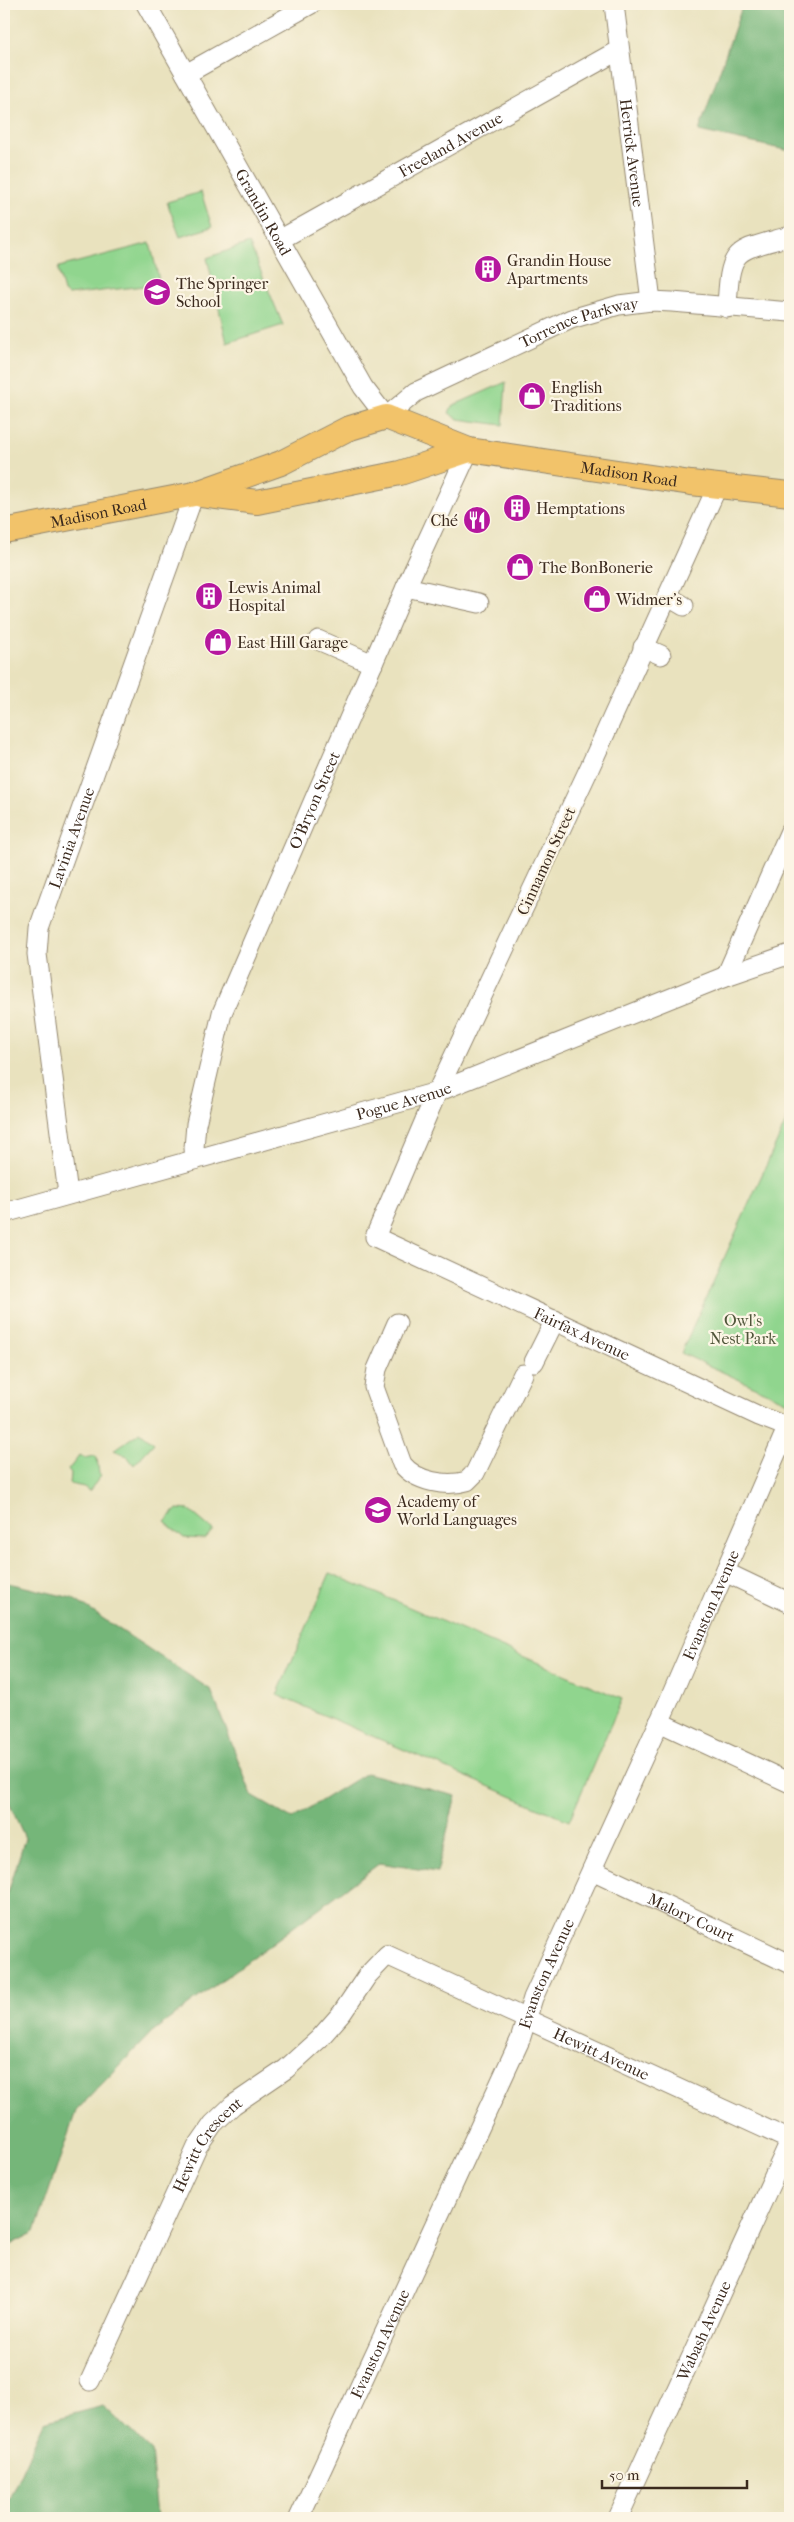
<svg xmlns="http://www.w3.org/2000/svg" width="794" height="2522" font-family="'IM FELL French Canon',serif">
<rect width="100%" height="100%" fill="#fcf5e5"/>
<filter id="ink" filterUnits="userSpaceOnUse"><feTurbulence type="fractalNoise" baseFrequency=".02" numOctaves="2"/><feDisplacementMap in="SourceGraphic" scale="10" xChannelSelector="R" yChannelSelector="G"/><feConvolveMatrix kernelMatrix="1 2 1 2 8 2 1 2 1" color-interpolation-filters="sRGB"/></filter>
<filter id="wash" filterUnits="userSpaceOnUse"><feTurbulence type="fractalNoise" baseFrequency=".0096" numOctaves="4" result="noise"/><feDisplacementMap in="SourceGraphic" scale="20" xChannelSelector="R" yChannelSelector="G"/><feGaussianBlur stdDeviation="1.12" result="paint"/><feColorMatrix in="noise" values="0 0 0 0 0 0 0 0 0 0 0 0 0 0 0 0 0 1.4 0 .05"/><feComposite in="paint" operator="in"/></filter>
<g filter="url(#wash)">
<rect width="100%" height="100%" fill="#e9e2be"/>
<g fill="#90d58e" stroke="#668056">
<polygon points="201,192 212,227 180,237 167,202"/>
<polygon points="150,243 160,284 68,295 64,292 58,270 59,267"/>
<polygon points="249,243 283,325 227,343 207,258"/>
<polygon points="506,382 503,425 458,419 449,413 452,406"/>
<polygon points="790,1113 790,1403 681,1353"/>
<polygon points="140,1432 154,1443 134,1465 127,1456 114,1450"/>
<polygon points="80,1455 85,1458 93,1456 97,1458 99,1474 101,1476 89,1491 84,1487 70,1484 71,1474 68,1470"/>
<polygon points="177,1509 189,1510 213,1530 205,1539 184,1538 165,1522"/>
<polygon points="330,1573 622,1699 569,1821 277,1695"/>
</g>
<g fill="#74b679" stroke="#58704c">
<polygon points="743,4 784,4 790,12 790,151 699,131"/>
<polygon points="4,1582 72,1598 211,1690 252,1796 292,1819 366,1773 456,1796 437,1872 380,1863 152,2032 76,2111 35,2232 4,2248 4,1894 8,1893 25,1838 4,1792"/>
<polygon points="103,2406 151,2450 157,2518 4,2518 4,2510 44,2422"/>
</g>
</g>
<g filter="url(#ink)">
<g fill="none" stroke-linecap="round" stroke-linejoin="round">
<g stroke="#92866e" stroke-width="21">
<g id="minor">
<path id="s1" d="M146 4 363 387 386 417 416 392 571 319 619 305 651 301 672 302 790 312"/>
<path id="s2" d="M614 4 651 301"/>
<polyline points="186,74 311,4"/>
<path id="s3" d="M281 239 619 50"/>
<path d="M727 308C730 246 734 252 790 236"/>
<path id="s4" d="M718 485 589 769 437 1092 375 1237 759 1416 790 1428"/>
<polyline points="406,587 479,603"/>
<polyline points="667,596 684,606"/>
<polyline points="318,640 373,664"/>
<polyline points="643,647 661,655"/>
<polyline points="726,976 790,831"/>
<path id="s5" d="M195 1160 194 1148 196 1124 222 1013 406 587 469 450"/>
<path id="s6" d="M68 1194 37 954 39 928 194 494"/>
<path id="s7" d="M4 1213 437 1092 726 976 790 954"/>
<path d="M397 1323 377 1369 374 1387 402 1464C416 1482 447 1487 467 1481L475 1473 523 1374"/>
<polyline points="534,1362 555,1320"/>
<polyline points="725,1572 790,1603"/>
<polyline points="659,1722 790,1783"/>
<path id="s8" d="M592 1870 790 1964"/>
<path id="s9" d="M90 2381 197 2147 213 2124 233 2105 286 2069 319 2039 342 2013 367 1976 387 1955 790 2140"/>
<path id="s10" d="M299 2518 520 2040 533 1998 668 1703 788 1426"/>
<path id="s11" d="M618 2518 790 2141"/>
</g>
</g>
<g stroke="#92866e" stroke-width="26">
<g id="major">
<polyline points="201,495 257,502 400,473 469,450"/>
<path id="s12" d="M4 531 194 494 281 463 347 429 386 417 469 450 691 483 790 494"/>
</g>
</g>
<use href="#minor" stroke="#fff" stroke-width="19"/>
<use href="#major" stroke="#f2c36a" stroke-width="24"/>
</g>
</g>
<defs>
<g id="building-disc" transform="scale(1.4375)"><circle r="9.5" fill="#b5179e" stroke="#fcf5e5"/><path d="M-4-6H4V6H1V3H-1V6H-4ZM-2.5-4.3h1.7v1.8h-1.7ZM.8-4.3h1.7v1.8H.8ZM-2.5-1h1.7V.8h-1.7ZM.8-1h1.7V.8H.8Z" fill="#fff"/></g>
<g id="school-disc" transform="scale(1.4375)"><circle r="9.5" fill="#b5179e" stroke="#fcf5e5"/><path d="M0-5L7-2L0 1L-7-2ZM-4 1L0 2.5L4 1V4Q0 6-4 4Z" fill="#fff"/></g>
<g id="shop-disc" transform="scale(1.4375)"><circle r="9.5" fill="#b5179e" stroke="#fcf5e5"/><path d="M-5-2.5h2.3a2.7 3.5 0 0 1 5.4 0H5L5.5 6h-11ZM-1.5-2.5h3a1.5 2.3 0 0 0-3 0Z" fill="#fff"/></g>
<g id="restaurant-disc" transform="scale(1.4375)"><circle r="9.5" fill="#b5179e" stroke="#fcf5e5"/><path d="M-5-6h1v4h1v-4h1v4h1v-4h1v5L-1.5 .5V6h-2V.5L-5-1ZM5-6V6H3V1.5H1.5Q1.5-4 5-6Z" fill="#fff"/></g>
</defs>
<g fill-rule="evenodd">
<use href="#building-disc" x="488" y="269"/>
<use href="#school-disc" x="157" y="292"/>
<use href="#shop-disc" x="532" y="396"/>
<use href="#building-disc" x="517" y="508"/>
<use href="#restaurant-disc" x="477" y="520"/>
<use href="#shop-disc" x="520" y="567"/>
<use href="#building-disc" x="209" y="596"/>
<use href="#shop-disc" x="597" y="599"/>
<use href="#shop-disc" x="218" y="642"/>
<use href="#school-disc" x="378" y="1510"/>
</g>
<g text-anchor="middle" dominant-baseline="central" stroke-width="4.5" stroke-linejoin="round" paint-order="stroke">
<g font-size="16" fill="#3b2a1e" stroke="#fcf5e5">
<text stroke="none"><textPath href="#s3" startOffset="194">Freeland Avenue</textPath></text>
<text stroke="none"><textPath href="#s2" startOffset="150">Herrick Avenue</textPath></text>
<text stroke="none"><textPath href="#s1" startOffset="239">Grandin Road</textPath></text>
<text stroke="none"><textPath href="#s1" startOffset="695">Torrence Parkway</textPath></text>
<text stroke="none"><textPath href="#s12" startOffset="652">Madison Road</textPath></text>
<text stroke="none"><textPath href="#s12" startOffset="96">Madison Road</textPath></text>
<text stroke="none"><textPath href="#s5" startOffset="382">O’Bryon Street</textPath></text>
<text stroke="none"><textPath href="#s6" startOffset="364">Lavinia Avenue</textPath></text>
<text transform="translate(546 861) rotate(-65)">Cinnamon Street</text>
<text stroke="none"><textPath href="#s7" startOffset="415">Pogue Avenue</textPath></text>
<text stroke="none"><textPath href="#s4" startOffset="1055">Fairfax Avenue</textPath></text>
<text stroke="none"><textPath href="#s10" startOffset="1002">Evanston Avenue</textPath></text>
<text stroke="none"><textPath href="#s8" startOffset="110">Malory Court</textPath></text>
<text stroke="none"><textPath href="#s10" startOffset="598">Evanston Avenue</textPath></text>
<text stroke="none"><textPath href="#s9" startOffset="766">Hewitt Avenue</textPath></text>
<text stroke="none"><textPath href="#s9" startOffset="265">Hewitt Crescent</textPath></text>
<text stroke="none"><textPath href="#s11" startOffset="206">Wabash Avenue</textPath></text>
<text stroke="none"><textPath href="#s10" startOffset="192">Evanston Avenue</textPath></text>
</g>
<g font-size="16" fill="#3b2a1e" stroke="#fcf5e5" text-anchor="start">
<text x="507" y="260">Grandin House<tspan x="507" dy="18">Apartments</tspan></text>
<text x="176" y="283">The Springer<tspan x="176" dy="18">School</tspan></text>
<text x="551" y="387">English<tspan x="551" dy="18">Traditions</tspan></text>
<text x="536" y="508">Hemptations</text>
<text x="458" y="520" text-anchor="end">Ché</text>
<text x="539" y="567">The BonBonerie</text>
<text x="228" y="587">Lewis Animal<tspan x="228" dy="18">Hospital</tspan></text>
<text x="616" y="599">Widmer's</text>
<text x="237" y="642">East Hill Garage</text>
<text x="397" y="1501">Academy of<tspan x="397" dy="18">World Languages</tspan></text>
</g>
<g font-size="16" fill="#50553a" stroke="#fcf5e5">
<text x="743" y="1320">Owl's<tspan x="743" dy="18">Nest Park</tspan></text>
</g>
</g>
<rect width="794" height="2522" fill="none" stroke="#fcf5e5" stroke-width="20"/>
<path d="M602 2480v8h145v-8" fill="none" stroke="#3b2a1e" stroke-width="2.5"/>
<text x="609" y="2480" font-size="15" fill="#3b2a1e" stroke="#fcf5e5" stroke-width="4" paint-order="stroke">50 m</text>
</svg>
